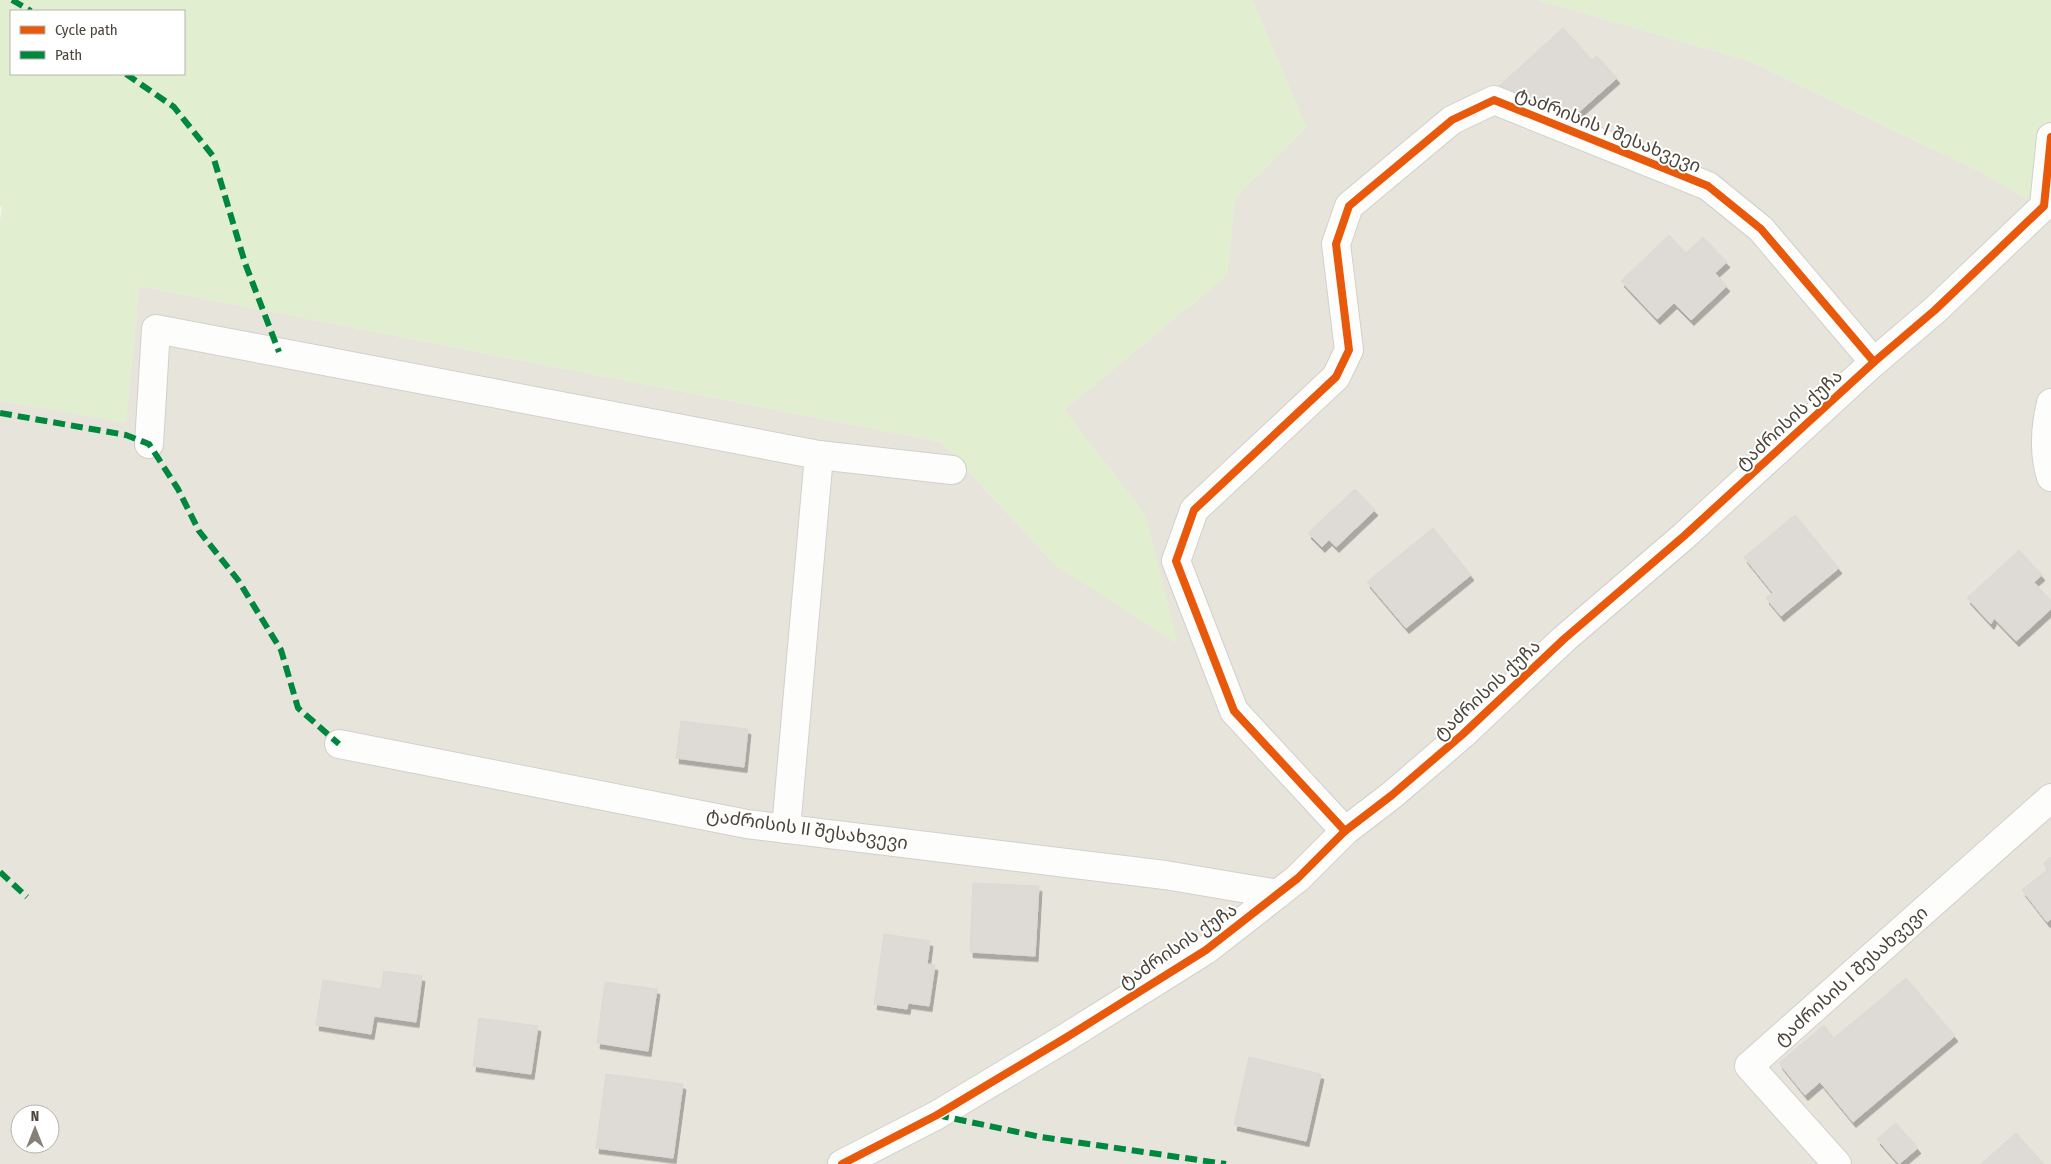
<svg xmlns="http://www.w3.org/2000/svg" width="2051" height="1164" font-family="'Fira Sans Condensed','Noto Sans Georgian',sans-serif">
<defs>
<filter id="shadow"><feDropShadow dx="3" dy="5.5" stdDeviation="0" flood-color="#0004"/></filter>
</defs>
<rect width="100%" height="100%" fill="#f4f2ee"/>
<path fill="#e7e4dc" fill-rule="evenodd" d="M1252 0H1538L1749 61 1983 173 2051 213V1164H0V401L126 422 139 286 941 442 1056 566 1146 516 1064 410 1227 275 1235 197 1306 127ZM20 1114H50V1144H20Z"/>
<g fill="#e1eecf" fill-rule="evenodd">
<path d="M0 0H1252L1306 127 1235 197 1227 275 1064 410 1146 516 1178 644 1056 566 941 442 139 286 126 423 0 401V221L2 206H0ZM11 11H184V74H11Z"/>
<polygon points="1538,0 2051,0 2051,213 1983,173 1749,61"/>
</g>
<g fill="#dedbd6" stroke="#dcd9d4" filter="url(#shadow)">
<polygon points="1563,28 1592,60 1597,56 1617,78 1571,119 1554,100 1540,112 1522,92 1511,102 1498,87"/>
<polygon points="1669,235 1686,253 1703,237 1727,262 1715,273 1727,286 1691,320 1674,303 1657,319 1621,281"/>
<polygon points="1355,489 1375,510 1336,547 1329,540 1322,547 1308,533"/>
<polygon points="1795,515 1839,568 1781,616 1766,598 1773,593 1744,557"/>
<polygon points="1433,528 1471,575 1406,628 1367,582"/>
<polygon points="2019,550 2042,575 2034,582 2051,601 2051,609 2016,641 1994,618 1991,624 1967,598"/>
<polygon points="681,721 748,729 744,767 676,758"/>
<polygon points="2051,857 2051,919 2047,922 2022,890 2047,870 2044,863"/>
<polygon points="973,883 1039,886 1035,956 970,952"/>
<polygon points="884,934 930,941 927,964 935,965 929,1006 908,1003 907,1009 874,1004"/>
<polygon points="384,971 422,976 416,1022 374,1016 371,1034 316,1025 323,980 381,989"/>
<polygon points="1906,978 1955,1036 1853,1122 1820,1082 1805,1095 1779,1063 1824,1025 1834,1038"/>
<polygon points="605,982 657,989 648,1051 597,1043"/>
<polygon points="479,1018 538,1026 531,1074 473,1066"/>
<polygon points="1249,1057 1321,1074 1306,1141 1234,1125"/>
<polygon points="606,1074 683,1084 673,1158 596,1148"/>
<polygon points="1896,1123 1918,1148 1899,1164 1877,1139"/>
<polygon points="2016,1133 2044,1164 1981,1164"/>
</g>
<g fill="none" stroke-linecap="round" stroke-linejoin="round">
<g stroke="#d2d0cb" stroke-width="30">
<g id="street">
<path d="M2051 403C2045 428 2043 452 2051 477"/>
<polyline points="149,444 156,329 819,455 952,470"/>
<polyline points="339,744 747,824 1165,875 1278,894"/>
<polyline points="786,829 819,455"/>
<polyline points="1345,831 1234,711 1176,561 1194,510 1336,377 1349,350 1336,244 1349,206 1452,120 1494,100 1708,186 1761,229 1874,362"/>
<polyline points="842,1164 937,1115 1067,1037 1206,950 1298,878 1345,831 1392,795 1463,734 1564,639 1684,536 1874,362 1935,310 2044,206 2051,137"/>
<polyline points="1837,1164 1749,1066 2051,798"/>
</g>
</g>
<use href="#street" stroke="#fdfdfc" stroke-width="28"/>
<g stroke="#00873e" stroke-width="6" stroke-dasharray="12 6" stroke-linecap="butt">
<polyline points="12,0 31,11"/>
<polyline points="126,74 174,107 213,156 245,263 279,352"/>
<polyline points="0,413 126,435 149,444 178,489 199,531 238,580 281,650 298,708 339,744"/>
<polyline points="0,872 27,897"/>
<polyline points="937,1115 1041,1137 1226,1164"/>
</g>
<g stroke="#fff" stroke-width="11">
<g id="cycleway">
<polyline points="1345,831 1234,711 1176,561 1194,510 1336,377 1349,350 1336,244 1349,206 1452,120 1494,100 1708,186 1761,229 1874,362"/>
<polyline points="842,1164 937,1115 1067,1037 1206,950 1298,878 1345,831 1392,795 1463,734 1564,639 1684,536 1874,362 1935,310 2044,206 2051,137"/>
</g>
</g>
<use href="#cycleway" stroke="#e8590c" stroke-width="8"/>
</g>
<g text-anchor="middle" dominant-baseline="central" stroke-width="4" stroke-linejoin="round" paint-order="stroke">
<g font-size="18" fill="#4b4439" stroke="#fff">
<text transform="translate(1608 130) rotate(22)">ტაძრისის I შესახვევი</text>
<text transform="translate(1789 420) rotate(-43)">ტაძრისის ქუჩა</text>
<text transform="translate(1487 690) rotate(-43)">ტაძრისის ქუჩა</text>
<text transform="translate(807 829) rotate(8)">ტაძრისის II შესახვევი</text>
<text transform="translate(1178 946) rotate(-34)">ტაძრისის ქუჩა</text>
<text transform="translate(1851 976) rotate(-42)">ტაძრისის I შესახვევი</text>
</g>
</g>
<rect x="10" y="10" width="175" height="65" fill="#ffffff" stroke="#b7b4b0"/>
<rect x="20" y="26" width="25" height="8" fill="#e8590c" stroke="#b7b4b0"/>
<text x="55" y="35" font-size="15" fill="#4b4439">Cycle path</text>
<rect x="20" y="51" width="25" height="8" fill="#00873e" stroke="#b7b4b0"/>
<text x="55" y="60" font-size="15" fill="#4b4439">Path</text>
<g transform="translate(35 1129)"><circle r="24" fill="#ffffff" stroke="#b7b4b0"/>
<path d="M0-4L9 19L0 12L-9 19Z" fill="#868178"/>
<text y="-8" font-size="14" font-weight="bold" text-anchor="middle" fill="#4b4439">N</text>
</g>
</svg>
